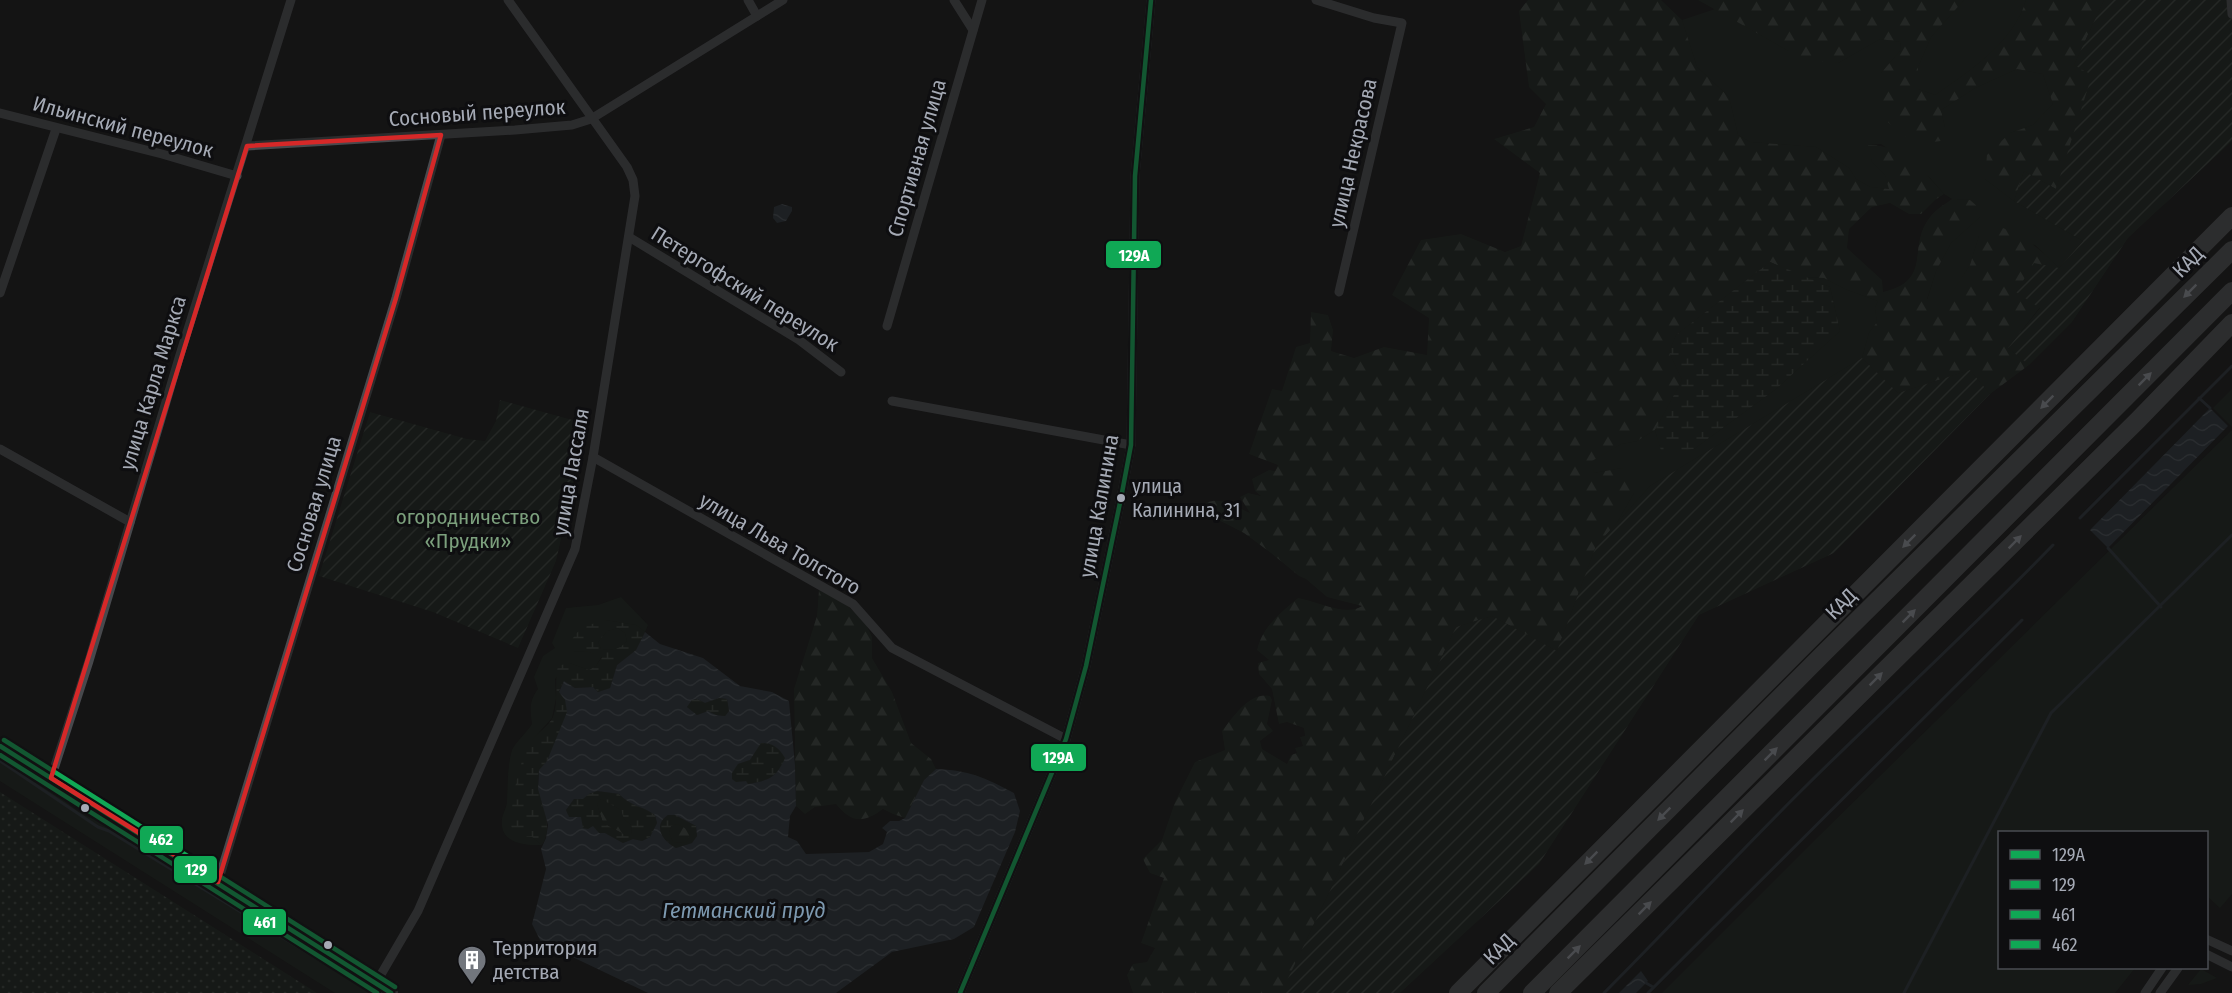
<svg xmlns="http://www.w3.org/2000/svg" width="2232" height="993" font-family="'Fira Sans Condensed',sans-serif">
<defs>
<pattern id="forest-firs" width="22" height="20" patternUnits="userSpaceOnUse" patternTransform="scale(1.5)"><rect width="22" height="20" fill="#1a211b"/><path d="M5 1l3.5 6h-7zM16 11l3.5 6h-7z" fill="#383f3a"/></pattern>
<pattern id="wetland-marsh" width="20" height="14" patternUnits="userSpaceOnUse" patternTransform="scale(1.5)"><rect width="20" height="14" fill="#1a211b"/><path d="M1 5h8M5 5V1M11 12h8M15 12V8" fill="none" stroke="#383f3a"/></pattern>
<pattern id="park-dots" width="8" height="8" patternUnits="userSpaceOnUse" patternTransform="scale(1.5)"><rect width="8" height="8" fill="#1a211b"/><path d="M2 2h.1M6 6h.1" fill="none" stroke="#383f3a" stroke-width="1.8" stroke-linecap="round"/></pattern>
<pattern id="garden-furrows" width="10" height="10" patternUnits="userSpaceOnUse" patternTransform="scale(1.5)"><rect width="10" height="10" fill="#1a211b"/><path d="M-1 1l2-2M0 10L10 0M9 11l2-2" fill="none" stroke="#383f3a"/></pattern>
<pattern id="water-waves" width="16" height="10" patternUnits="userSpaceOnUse" patternTransform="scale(1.5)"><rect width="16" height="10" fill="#282f35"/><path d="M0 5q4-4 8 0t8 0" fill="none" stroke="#444a50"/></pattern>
</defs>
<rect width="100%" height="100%" fill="#141414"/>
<g fill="#1a211b">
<path d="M1964 0H2026C2014 42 1970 71 1935 95L1918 89V67L1931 37Z"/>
<polygon points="1715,9 1787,50 1838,63 1880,39 1901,42 1900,51 1881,73 1945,128 1941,110 1975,88 2017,69 2043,74 2053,104 2033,125 2010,133 1985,179 2014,201 2083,241 2059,268 2035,245 1979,236 1970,265 1947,301 1927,300 1936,271 1951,243 1980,217 1970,200 1952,199 1944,194 1930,178 1881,144 1869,145 1872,162 1885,175 1890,189 1870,187 1856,179 1849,168 1816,147 1750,142 1738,135 1729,97 1697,67 1682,20"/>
<polygon points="1804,277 1824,278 1845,289 1878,301 1875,308 1877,322 1869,333 1862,358 1650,486 1616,524 1634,493 1622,468 1594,473 1591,461 1621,444 1637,441 1655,430 1662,453 1694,449 1776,389 1840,331 1830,287"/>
<polygon points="2232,389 2232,427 2213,408"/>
<polygon points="2232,430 2232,894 2220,908 2207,896 2206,832 2000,832 2000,968 2135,968 2115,993 1662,993 1819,836"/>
<path d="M621 597 648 625 645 632 636 625 605 620 573 651 589 652 602 656 596 666 589 670 569 663 555 679 556 698 552 718 532 740V837L542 845C524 846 499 843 502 819 503 813 507 807 507 801 508 784 507 767 512 750 515 743 527 732 532 724 530 709 529 701 538 689L534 677 543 656 555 648 552 643 566 608 598 605Z"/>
<path d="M618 628 625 633 627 641C620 649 612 651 601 649L598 642 607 631Z"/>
<path d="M0 756C15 766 30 775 45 785 63 797 78 818 101 820L379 993H335L0 781Z"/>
<polygon points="2201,969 2217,978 2201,984 2188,985"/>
</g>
<g fill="url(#forest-firs)">
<path d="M1528 0H1661L1682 20 1697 67 1729 97 1738 135 1750 142 1816 147 1849 168 1856 179 1870 187 1889 189 1885 175 1872 162 1868 145C1898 143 1926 173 1944 194L1935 200 1921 214H1909L1890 203 1872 207 1849 229 1847 248 1882 280 1883 292C1934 280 1906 247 1930 217 1935 210 1945 204 1952 199L1970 200 1979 208 1980 217 1951 243 1936 271 1927 299 1947 300 1970 265 1979 236 2000 227C2024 235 2041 250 2059 268L2016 291 2040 307 2008 348 2029 365 1990 394 1970 370 1898 393 1862 358 1869 333 1877 322 1875 308 1878 301 1845 289 1824 278 1804 277 1770 262 1676 335 1669 352 1682 380 1655 430 1637 441 1621 444 1592 461 1594 473 1622 468 1634 475V493L1616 524 1596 546 1557 651 1492 616 1456 627 1301 951 1287 993H1133L1127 975 1133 964 1147 962 1155 948 1141 943 1164 878 1150 873 1143 859 1162 840 1175 802 1195 762 1225 750 1222 731C1234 716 1249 692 1270 696L1272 700 1267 724 1273 731 1260 741 1262 749 1287 764 1291 755 1297 753 1295 748 1303 746 1300 737 1305 736 1304 728 1287 722 1279 724 1272 689 1259 674 1258 663 1269 660 1257 650C1263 626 1280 613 1298 598 1317 601 1346 617 1362 606L1327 597 1306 579 1299 576 1271 553 1244 533 1197 509C1215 493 1230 504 1250 513L1240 497 1248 493 1261 496 1255 491 1252 479 1269 470 1275 471 1278 465 1249 454 1272 389 1282 391 1296 347 1310 343 1311 312 1328 315 1333 330 1331 351 1354 358 1384 347 1427 355 1429 318 1392 295 1421 240 1461 234 1505 252 1521 246 1540 173 1494 139 1534 127 1546 104 1529 87 1519 11Z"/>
<path d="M1698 0H1964L1931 37 1918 67V89L1935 95C1970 71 2014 42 2026 0H2104L2074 65 2093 75 2056 189 2024 171 2014 201 1985 179 1987 155 2010 133 2033 125 2053 104 2043 74 2017 69 1975 88 1941 110 1945 128 1953 138C1911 150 1902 136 1874 108L1881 73 1900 51 1901 42 1880 39 1838 63 1811 61 1787 50Z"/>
<path d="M819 590 840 600 864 620 872 637V658L892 692 911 743 931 759 936 769 924 780 905 818 893 814 883 809C864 823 852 824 836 804L815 807 805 814 796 806 794 689 817 616Z"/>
<polygon points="601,799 621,810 624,819 631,825 632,835 627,836 603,823 597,804"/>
<polygon points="677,824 688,829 690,836 686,843 673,842 669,833 671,826"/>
</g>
<g fill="url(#wetland-marsh)" fill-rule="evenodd">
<polygon points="1770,262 1830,287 1840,331 1776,389 1694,449 1662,454 1655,430 1682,380 1669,352 1676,335"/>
<path d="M605 620 636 625 645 632 636 650 617 665 610 688 598 692 593 687 575 688 564 681 559 691C564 698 568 704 567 713 565 722 552 753 547 761 544 765 540 768 539 772 533 798 557 821 542 845L532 837 518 836 511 827C511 802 518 763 531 741 537 733 549 726 553 717 559 701 554 683 558 666L569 663 589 670 596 666 602 657 589 652 573 651 570 646C575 628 588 625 605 620ZM618 628 625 633 627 641C620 649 612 651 601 649L598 642 607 631Z"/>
<polygon points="719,698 727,699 729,711 725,716 716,715 708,711 697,715 687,707 692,700 697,699 705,703"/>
<path d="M761 742C773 743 779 748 786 758 776 778 770 780 748 784L745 781 736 783 732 779 731 773 738 764 750 760Z"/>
<path d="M597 791 619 794C630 806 643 806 655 815L657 823 650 837 642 841 633 839 623 843 605 833H599L583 828 576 818 569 817 566 810 574 799ZM601 799 621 810 624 819 631 825 632 834 627 836 603 823 597 804Z"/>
<path d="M668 815H675L696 826 697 836 692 843 676 848C663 840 652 826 668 815ZM677 824 687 829 690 835 686 843 673 842 669 833 671 826Z"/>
</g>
<polygon fill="url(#park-dots)" points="0,792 317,993 0,993"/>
<g fill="url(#garden-furrows)">
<polygon points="2104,0 2232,0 2232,141 2128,238 2072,322 2029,365 2008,348 2040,308 2016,292 2034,263 2059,268 2083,241 2014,201 2024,171 2056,189 2092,75 2074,65"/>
<polygon points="1862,358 1898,393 1970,370 1990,394 1834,553 1699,615 1539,864 1400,993 1281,993 1456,627 1492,616 1557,651 1596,546 1650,486"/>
<polygon points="500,400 587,424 556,561 518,648 433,612 319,576 370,412 467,439 485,441 496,421"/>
</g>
<g fill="url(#water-waves)" fill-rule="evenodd">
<polygon points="782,204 792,207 792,211 786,221 777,223 773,218 774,207"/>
<polygon points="2210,408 2228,426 2108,548 2090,530"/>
<path d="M645 632 660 644 703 658 740 686 772 692 789 701 795 765 796 806 790 816 788 837 797 841 806 854 869 852 883 844 887 832 882 828 890 821H899L905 818 924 780 936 769C968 770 986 778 1014 793L1020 811 1015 832 974 927 954 939 892 952 836 993H648L541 942 532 924 546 869 541 849 546 838 548 825 538 789 539 770 547 761 567 712 565 700 559 692 564 681 575 688 593 687 598 692 610 688 617 665 636 650ZM719 698 727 699 729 711 725 716 716 715 708 711 697 715 687 707 692 700 697 699 705 703ZM761 743C773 743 779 748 785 758 776 778 770 780 748 784L746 781 736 782 732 779V773L738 764 750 760ZM597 791 619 794C630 806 642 806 655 815L657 823 650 837 642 841 633 839 623 843 605 833H599L593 826 588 829 583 828 581 817H569L566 810 574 799H583L589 794ZM668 815H675L696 826 697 836 692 843 676 848C663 841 652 826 668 815Z"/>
<polygon points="1641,971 1648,981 1636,993 1619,993"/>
</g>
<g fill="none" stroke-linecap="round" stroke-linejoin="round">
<g stroke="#282f35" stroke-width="3">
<polyline points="2199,398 2210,408"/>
<polyline points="2080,518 2232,366"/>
<polyline points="2108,548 2161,607"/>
<polyline points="0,761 98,827 109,831 373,993"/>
<polyline points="1646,983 1653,987"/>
<path d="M1604 993C1673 924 1739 852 1808 784 1889 704 1973 627 2053 545"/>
<polyline points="1648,993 2022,620"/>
<polyline points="1904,993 2051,713 2232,535"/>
</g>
<g stroke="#48494d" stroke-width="9">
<polyline points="748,0 757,16"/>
<polyline points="954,0 973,30"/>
<polyline points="1316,0 1374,18 1402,23 1339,292"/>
<polyline points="2231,0 2232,14"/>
<polyline points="0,113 162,154 237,176"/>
<polyline points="247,146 515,130 572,125 591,119 783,0"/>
<polyline points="629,237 799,340 841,372"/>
<polyline points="0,293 56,129"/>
<polyline points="887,326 982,0"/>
<polyline points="892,401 1131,445"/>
<polyline points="0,449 130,522"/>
<polyline points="593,457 853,604 892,648 1066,739"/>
<polyline points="51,778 89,661 179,358 291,0"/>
<polyline points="218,882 396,298 441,135"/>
<polyline points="2206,939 2232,951"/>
<polyline points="2206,954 2232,967"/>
<polyline points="376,983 418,911 575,549 593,457 635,196 633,180 627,167 508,0"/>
<polyline points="960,993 1066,739 1086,666 1121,498 1131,445 1135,176 1151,0"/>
<polyline points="2145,993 2162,968"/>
<polyline points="2160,993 2178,968"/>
</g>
<polyline stroke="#4c4d51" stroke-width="14" points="0,746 391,993"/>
<g stroke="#4b4c4e" stroke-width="18">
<polyline points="1458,993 2232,216"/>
<polyline points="1486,993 1824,653 2232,250"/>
<polyline points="1532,993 2232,291"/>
<polyline points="1558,993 2138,420 2232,323"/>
</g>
<g stroke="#0e0e10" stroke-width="9">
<polyline id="bus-1" points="960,993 1066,739 1086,666 1121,498 1131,445 1135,176 1151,0"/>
</g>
<g stroke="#0e0e10" stroke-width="9">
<polyline id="bus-2" points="0,746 391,993"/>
</g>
<g stroke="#0e0e10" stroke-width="9">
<polyline id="bus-3" points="0,755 377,993"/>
</g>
<g stroke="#0e0e10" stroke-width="9">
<polyline id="bus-4" points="4,740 395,987"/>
</g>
<use href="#bus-1" stroke="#10a855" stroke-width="4.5"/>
<use href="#bus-2" stroke="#10a855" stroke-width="4.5"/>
<use href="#bus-3" stroke="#10a855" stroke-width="4.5"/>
<use href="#bus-4" stroke="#10a855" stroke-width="4.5"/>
</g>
<defs><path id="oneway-solid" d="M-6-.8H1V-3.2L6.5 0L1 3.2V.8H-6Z" transform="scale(1.5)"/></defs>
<g fill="#8a8e96">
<use href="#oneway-solid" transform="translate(2190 291) rotate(135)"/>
<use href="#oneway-solid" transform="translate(2145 379) rotate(-45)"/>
<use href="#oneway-solid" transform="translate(2047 402) rotate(135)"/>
<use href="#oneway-solid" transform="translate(1909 541) rotate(135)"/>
<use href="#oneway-solid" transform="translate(2015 542) rotate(-45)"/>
<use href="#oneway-solid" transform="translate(1909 616) rotate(-45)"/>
<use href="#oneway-solid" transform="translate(1876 679) rotate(-45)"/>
<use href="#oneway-solid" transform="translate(1771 754) rotate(-45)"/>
<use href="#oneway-solid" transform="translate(1664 814) rotate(135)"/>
<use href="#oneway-solid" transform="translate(1737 816) rotate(-45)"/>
<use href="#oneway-solid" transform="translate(1591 858) rotate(135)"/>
<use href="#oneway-solid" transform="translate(1645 908) rotate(-45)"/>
<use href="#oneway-solid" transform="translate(1574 952) rotate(-45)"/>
</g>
<path d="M0 0H2232V993H0ZM441 135 396 298 218 882 51 778 247 146Z" fill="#141414" fill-opacity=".55" fill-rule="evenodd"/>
<path fill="none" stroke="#d62828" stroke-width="4.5" stroke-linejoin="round" d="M441 135 396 298 218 882 51 778 247 146Z"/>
<defs>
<g id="building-pin" transform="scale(1.5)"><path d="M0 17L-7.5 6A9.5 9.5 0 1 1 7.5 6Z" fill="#72767d" stroke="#0e0e10"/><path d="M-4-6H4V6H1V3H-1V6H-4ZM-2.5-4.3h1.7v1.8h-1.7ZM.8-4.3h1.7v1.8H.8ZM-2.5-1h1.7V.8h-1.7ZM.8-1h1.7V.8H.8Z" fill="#fff"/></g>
</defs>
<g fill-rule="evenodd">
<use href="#building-pin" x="472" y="960"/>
</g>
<g fill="#a5aab5" stroke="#0e0e10" stroke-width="2">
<circle cx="1121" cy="498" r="5"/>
<circle cx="85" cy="808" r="5"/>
<circle cx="328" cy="945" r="5"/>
</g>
<g text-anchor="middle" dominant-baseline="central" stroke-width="6" stroke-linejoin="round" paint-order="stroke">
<g font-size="20" fill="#a5aab5" stroke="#0e0e10" text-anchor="start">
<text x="1132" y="486">улица<tspan x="1132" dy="24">Калинина, 31</tspan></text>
</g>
<g font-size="21" fill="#a5aab5" stroke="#0e0e10">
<text transform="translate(477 113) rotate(-4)">Сосновый переулок</text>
<text transform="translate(123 127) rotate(15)">Ильинский переулок</text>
<text transform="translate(1353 153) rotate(-77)">улица Некрасова</text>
<text transform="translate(917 158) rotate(-74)">Спортивная улица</text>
<text transform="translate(2188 262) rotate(-45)">КАД</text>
<text transform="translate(745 289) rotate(32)">Петергофский переулок</text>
<text transform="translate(153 383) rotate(-73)">улица Карла Маркса</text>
<text transform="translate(571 472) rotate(-80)">улица Лассаля</text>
<text transform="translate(314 504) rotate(-73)">Сосновая улица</text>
<text transform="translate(1099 506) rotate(-80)">улица Калинина</text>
<text transform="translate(780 544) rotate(30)">улица Льва Толстого</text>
<text transform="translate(1841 604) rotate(-45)">КАД</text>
<text transform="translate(1499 949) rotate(-45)">КАД</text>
</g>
<g font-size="21" fill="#7ca07d" stroke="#0e0e10">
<text x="468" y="517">огородничество<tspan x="468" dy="24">«Прудки»</tspan></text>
</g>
<g font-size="21" fill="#a5aab5" stroke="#0e0e10" text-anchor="start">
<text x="493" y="948">Территория<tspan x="493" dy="24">детства</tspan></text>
</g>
<g font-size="22" font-style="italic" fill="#7d99b0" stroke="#0e0e10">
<text x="744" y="910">Гетманский пруд</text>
</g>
</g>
<g stroke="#0e0e10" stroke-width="2">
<rect x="1105" y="240" width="57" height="29" rx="6" fill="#10a855"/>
<rect x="1030" y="743" width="57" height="29" rx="6" fill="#10a855"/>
<rect x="139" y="825" width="45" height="29" rx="6" fill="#10a855"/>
<rect x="173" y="855" width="45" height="29" rx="6" fill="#10a855"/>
<rect x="242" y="908" width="45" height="28" rx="6" fill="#10a855"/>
</g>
<g font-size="16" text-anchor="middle" font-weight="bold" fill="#fff">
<text x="1134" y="261">129А</text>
<text x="1058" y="763">129А</text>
<text x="161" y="845">462</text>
<text x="196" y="875">129</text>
<text x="265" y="928">461</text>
</g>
<rect x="1998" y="831" width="210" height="138" fill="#0e0e10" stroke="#4a4c52" stroke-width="1.5"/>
<rect x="2010" y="850" width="30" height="9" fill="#10a855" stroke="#4a4c52" stroke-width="1.5"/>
<text x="2052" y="861" font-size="18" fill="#a5aab5">129А</text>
<rect x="2010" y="880" width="30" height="9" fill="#10a855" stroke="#4a4c52" stroke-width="1.5"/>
<text x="2052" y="891" font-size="18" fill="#a5aab5">129</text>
<rect x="2010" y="910" width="30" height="9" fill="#10a855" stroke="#4a4c52" stroke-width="1.5"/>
<text x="2052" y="921" font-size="18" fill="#a5aab5">461</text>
<rect x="2010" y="940" width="30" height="9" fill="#10a855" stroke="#4a4c52" stroke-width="1.5"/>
<text x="2052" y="951" font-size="18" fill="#a5aab5">462</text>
</svg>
